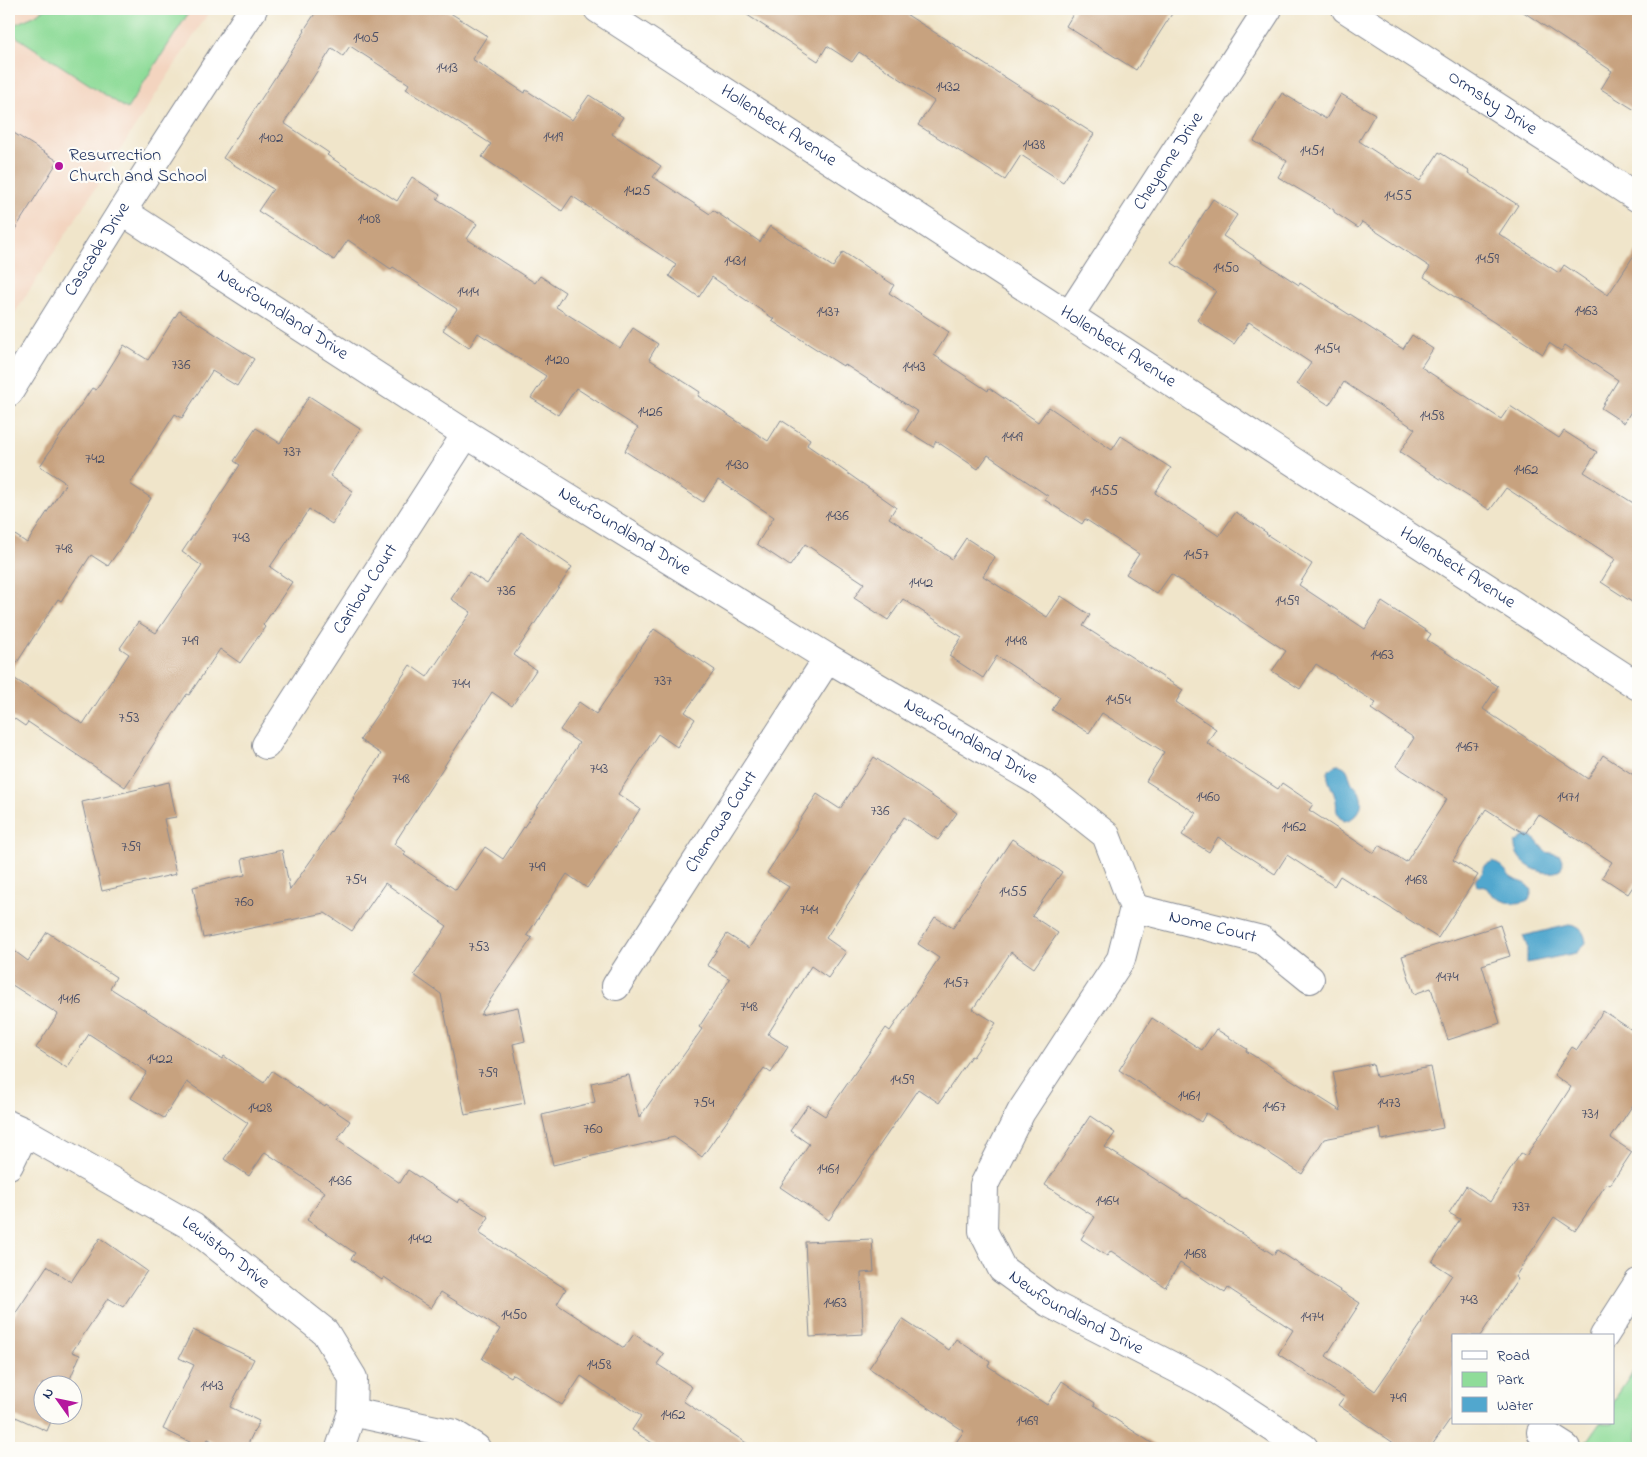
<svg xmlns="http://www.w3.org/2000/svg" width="1647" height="1457" font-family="'Indie Flower',sans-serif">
<rect width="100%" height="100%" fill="#fdfcf7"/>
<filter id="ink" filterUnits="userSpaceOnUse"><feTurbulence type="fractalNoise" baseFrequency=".02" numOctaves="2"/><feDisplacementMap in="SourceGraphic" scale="10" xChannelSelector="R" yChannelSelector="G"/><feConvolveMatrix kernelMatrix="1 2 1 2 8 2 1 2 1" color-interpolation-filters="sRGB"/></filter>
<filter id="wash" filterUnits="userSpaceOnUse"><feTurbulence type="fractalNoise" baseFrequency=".0096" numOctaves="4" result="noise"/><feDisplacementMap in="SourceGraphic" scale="20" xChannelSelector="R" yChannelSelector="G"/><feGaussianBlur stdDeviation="1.12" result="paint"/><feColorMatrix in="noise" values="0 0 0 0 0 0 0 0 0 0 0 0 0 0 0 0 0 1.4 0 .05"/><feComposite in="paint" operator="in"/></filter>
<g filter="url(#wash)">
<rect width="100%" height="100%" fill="#f0e5ca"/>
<polygon fill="#f3d4bf" points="9,9 211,9 9,322"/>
<g fill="#8fdc99" stroke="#55867c">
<polygon points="45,9 151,9 166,13 167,9 191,9 127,109 17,37 9,27 34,16"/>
<polygon points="1638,1364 1638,1448 1583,1448 1600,1423 1613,1423 1613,1402"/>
</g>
<g fill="#51a7ce" stroke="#366b96">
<path d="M1337 765C1348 765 1348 773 1351 781 1353 786 1359 789 1360 794 1365 808 1356 819 1344 821 1332 809 1339 809 1335 797 1332 785 1319 771 1337 765Z"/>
<path d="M1525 836 1533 837 1546 852 1560 855 1563 863 1560 870C1544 879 1513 863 1515 843Z"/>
<path d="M1493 861C1497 864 1503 867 1506 871 1510 876 1507 874 1512 878 1520 883 1528 881 1532 891L1529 900C1514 907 1494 901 1486 887L1478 886 1476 879 1483 872 1484 866Z"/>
<path d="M1569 925C1580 926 1585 932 1586 943L1576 953 1527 963V946L1523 936Z"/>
</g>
<g id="blocks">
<g fill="#c7a27f" fill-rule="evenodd">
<path d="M318 9H444L487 36 472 59 525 93 526 90 572 120 589 95 623 117 612 134 661 166 653 177 710 214 713 210 760 242 770 226 833 267 843 252 894 285 889 293 949 332 934 355 988 391 989 388 1038 422 1049 407 1112 450 1121 436 1171 468 1155 493 1219 536 1236 512 1267 533 1266 534 1312 564 1299 585 1365 629 1382 602 1431 634 1427 640 1498 686 1483 709 1588 779 1603 755 1638 778V879L1628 894 1602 877 1612 862 1538 814 1525 834 1486 809 1453 860 1478 875 1438 938 1340 876 1334 886 1287 855 1275 874 1218 837 1209 852 1182 835 1196 813 1146 781 1164 752 1102 713 1089 733 1052 710 1060 697 997 656 983 678 949 656 962 637 903 599 888 620 854 598 864 583 805 544 790 566 757 544 774 517 718 480 703 502 625 451 638 428 576 388 558 415 531 398 546 376 478 333 469 348 443 330 457 309 393 267 391 269 348 240 334 260 258 211 273 189 223 158 305 31 304 30ZM350 46 409 84 406 89 491 144 482 157 562 211 572 196 676 265 669 276 699 297 712 277 774 319 772 321 843 366 844 364 918 412 906 430 933 447 936 441 978 469 988 455 1048 496 1045 500 1082 524 1085 519 1139 554 1126 574 1157 594 1171 574 1239 619V620L1286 651 1272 671 1300 689 1316 664 1376 703 1371 709 1414 738 1396 766 1447 799 1406 862 1379 845 1374 853 1309 810 1313 804 1282 783 1278 789 1207 743 1216 729 1176 702 1183 690 1083 626 1090 615 1061 596 1047 617 983 576 995 557 966 538 952 559 889 518 896 507 807 445 810 439 781 420 768 441 698 396 700 392 649 359 658 344 633 328 620 348 556 307 565 292 540 276 535 283 467 239 477 224 437 199 440 195 412 177 397 201 327 155 329 153 284 123 332 48 343 56Z"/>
<polygon points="738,9 898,9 1094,134 1063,182 1021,155 1005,180 918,125 934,101 859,52 852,62 827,46 818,61"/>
<polygon points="1076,9 1175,9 1136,70 1066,26"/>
<polygon points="1519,9 1638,9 1638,112 1601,89 1612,71"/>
<polygon points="1282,93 1326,119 1341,94 1375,114 1359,141 1420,181 1439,152 1469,171 1468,173 1518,205 1499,234 1559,273 1564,265 1608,295 1638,249 1638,400 1624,423 1601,408 1618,380 1565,345 1561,351 1549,343 1543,354 1424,277 1430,267 1362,222 1358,228 1334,212 1334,210 1278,177 1287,161 1254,141"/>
<polygon points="9,130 58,161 9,239"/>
<polygon points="1213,199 1237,215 1223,236 1299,285 1300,283 1403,349 1412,335 1433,349 1421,367 1501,419 1510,406 1559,438 1564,431 1597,452 1584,472 1638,506 1638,606 1601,582 1615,559 1506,488 1490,510 1431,473 1400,452 1415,429 1344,382 1329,405 1297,384 1311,363 1249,322 1234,344 1197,320 1216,291 1172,263"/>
<polygon points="179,311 254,359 237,386 212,371 182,418 175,414 130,484 151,498 126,540 108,566 91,555 61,601 58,599 9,675 83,724 129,654 120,648 138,622 156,633 202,566 182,552 240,465 234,461 256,428 280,443 309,396 360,429 330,476 353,491 332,524 309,509 270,567 292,582 263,625 265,627 240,663 220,649 189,695 187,694 125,787 28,722 25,726 9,715 9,531 27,543 66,483 40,466 92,388 96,390 124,345 148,360"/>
<polygon points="521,532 572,567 514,655 536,670 512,706 492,692 394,844 406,852 404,855 456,890 485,847 503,859 579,743 560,730 579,702 596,714 654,629 715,670 685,712 695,719 677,747 658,734 618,794 640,809 612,852 587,888 567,874 527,935 532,938 480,1015 518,1007 525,1041 513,1044 525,1103 465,1115 441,994 414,975 447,926 385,883 352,931 325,913 203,938 193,887 245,875 242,859 282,850 290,890 354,799 353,798 381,754 360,740 410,665 427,677 471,612 451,599 469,572 487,584"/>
<polygon points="874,757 957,813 938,840 904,817 826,938 846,952 828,978 811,966 768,1034 788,1047 771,1073 764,1068 702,1157 674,1137 553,1165 542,1115 595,1102 591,1083 629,1075 639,1118 702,1029 699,1027 730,979 707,965 727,934 749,948 789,887 767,873 797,827 796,826 817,794 840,809"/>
<polygon points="169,782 176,817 164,819 176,874 102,891 82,802"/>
<polygon points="1012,839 1062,872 1032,916 1058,933 1034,968 1011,952 973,1009 996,1023 973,1057 971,1056 939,1103 918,1089 829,1220 780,1187 809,1144 790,1131 808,1105 825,1116 886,1028 890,1031 939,958 918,944 935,917 953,928"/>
<polygon points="1500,925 1510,956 1482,965 1500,1023 1448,1040 1431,988 1414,994 1402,956"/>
<polygon points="47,932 116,977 110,988 222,1059 224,1056 264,1083 272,1071 324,1106 325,1104 350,1121 337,1140 400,1183 408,1170 458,1203 460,1199 489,1217 479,1233 566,1289 557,1304 624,1348 634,1334 664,1354 657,1364 692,1387 683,1401 754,1448 660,1448 632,1430 641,1416 581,1376 562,1405 513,1374 511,1377 482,1359 500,1329 441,1292 431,1308 384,1277 382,1280 351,1259 355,1253 307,1220 325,1192 265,1152 249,1176 224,1159 248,1123 187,1082 164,1118 131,1098 147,1072 89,1034 67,1068 36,1048 58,1014 9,983 9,947 28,961"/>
<polygon points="1603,1011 1638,1034 1638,1097 1611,1138 1632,1152 1610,1185 1607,1183 1575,1231 1554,1217 1515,1277 1518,1279 1480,1336 1453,1336 1453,1415 1430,1448 1401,1448 1338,1405 1344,1397 1278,1354 1293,1330 1228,1288 1225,1293 1180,1263 1165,1287 1111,1251 1107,1256 1081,1239 1095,1217 1045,1185 1090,1116 1115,1133 1105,1147 1186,1199 1187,1198 1274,1255 1277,1250 1360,1303 1326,1356 1375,1391 1422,1323 1421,1322 1452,1275 1432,1262 1460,1219 1449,1213 1466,1186 1490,1202 1521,1153 1526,1156 1571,1087 1554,1075 1572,1047 1577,1050"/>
<polygon points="1152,1018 1202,1050 1216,1029 1247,1049 1246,1051 1341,1111 1333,1072 1373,1064 1376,1077 1431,1067 1443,1128 1382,1140 1380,1128 1324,1139 1302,1174 1206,1113 1201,1122 1119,1070"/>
<polygon points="100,1238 147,1271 123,1307 108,1298 72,1352 80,1355 68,1384 42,1384 42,1414 54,1414 47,1431 9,1414 9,1327 13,1317 47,1266 71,1282"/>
<polygon points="872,1239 874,1272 861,1273 863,1334 810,1337 805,1242"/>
<polygon points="902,1319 949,1350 956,1339 990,1362 988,1366 1047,1405 1062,1381 1095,1403 1094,1405 1159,1448 952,1448 964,1431 869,1368"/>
<polygon points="193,1330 254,1359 230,1407 259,1421 246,1448 227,1448 208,1439 203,1448 202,1448 163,1429 194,1365 179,1358"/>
</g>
</g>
</g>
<g filter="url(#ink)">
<use href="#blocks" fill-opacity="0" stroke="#868a94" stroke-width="1"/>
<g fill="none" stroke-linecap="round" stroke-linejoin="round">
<g stroke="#868a94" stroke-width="30">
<g id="minor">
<path id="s1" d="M598 9 1638 686"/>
<path id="s2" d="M1346 9 1638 198"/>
<path id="s3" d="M122 211 466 434 828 658 1039 782 1106 835 1134 908 1121 959 1021 1112 984 1185 983 1231 1002 1269 1049 1303 1203 1382 1304 1448"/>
<path id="s4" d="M1069 316 1268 9"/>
<path id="s5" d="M9 392 122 211 253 9"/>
<path id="s6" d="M266 745 466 434"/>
<path id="s7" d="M1134 908 1262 940 1310 979"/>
<path id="s8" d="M616 986 828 658"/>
<path id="s9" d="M9 1125 25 1132 193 1227 325 1332 353 1378 352 1412 340 1448"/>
<polyline points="9,1165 25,1132"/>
<polyline points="1604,1336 1638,1283"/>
<polyline points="352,1412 454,1434 476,1448"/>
<polyline points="1541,1432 1566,1448"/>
</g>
</g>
<use href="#minor" stroke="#fff" stroke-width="28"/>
</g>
</g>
<circle fill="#b5179e" stroke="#fdfcf7" stroke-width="2" cx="59" cy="166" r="5"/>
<g text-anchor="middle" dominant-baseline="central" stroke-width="4.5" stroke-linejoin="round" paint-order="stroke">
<g font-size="15" fill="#464c66">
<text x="366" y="38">1405</text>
<text x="447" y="68">1413</text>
<text x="948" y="87">1432</text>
<text x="553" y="137">1419</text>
<text x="271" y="138">1402</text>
<text x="1034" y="145">1438</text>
<text x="1312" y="151">1451</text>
<text x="637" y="191">1425</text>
<text x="1398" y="196">1455</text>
<text x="369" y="219">1408</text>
<text x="1487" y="259">1459</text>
<text x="735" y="261">1431</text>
<text x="1226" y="268">1450</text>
<text x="468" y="292">1414</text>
<text x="1586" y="311">1463</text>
<text x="828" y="312">1437</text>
<text x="1327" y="349">1454</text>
<text x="557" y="360">1420</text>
<text x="181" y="365">736</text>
<text x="914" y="367">1443</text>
<text x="650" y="412">1426</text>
<text x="1432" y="416">1458</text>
<text x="1012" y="437">1449</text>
<text x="292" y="452">737</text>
<text x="95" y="459">742</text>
<text x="737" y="465">1430</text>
<text x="1526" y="470">1462</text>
<text x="1104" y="491">1455</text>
<text x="837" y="516">1436</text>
<text x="241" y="538">743</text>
<text x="64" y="549">748</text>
<text x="1196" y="555">1457</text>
<text x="921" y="583">1442</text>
<text x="506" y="591">736</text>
<text x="1287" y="601">1459</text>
<text x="190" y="641">749</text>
<text x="1016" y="641">1448</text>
<text x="1382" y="655">1463</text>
<text x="663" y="681">737</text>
<text x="461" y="684">744</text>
<text x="1118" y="700">1454</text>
<text x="129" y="718">753</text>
<text x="1467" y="747">1467</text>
<text x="599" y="769">743</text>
<text x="401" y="779">748</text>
<text x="1208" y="797">1460</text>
<text x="1568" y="797">1471</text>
<text x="880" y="811">736</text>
<text x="1294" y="827">1462</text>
<text x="131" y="847">759</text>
<text x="537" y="867">749</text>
<text x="356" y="880">754</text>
<text x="1416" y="880">1468</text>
<text x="1013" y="892">1455</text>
<text x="244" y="902">760</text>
<text x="809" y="910">744</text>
<text x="479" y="947">753</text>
<text x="1447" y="977">1474</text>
<text x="956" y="983">1457</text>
<text x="69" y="999">1416</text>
<text x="749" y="1007">748</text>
<text x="160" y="1059">1422</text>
<text x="488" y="1073">759</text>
<text x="902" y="1080">1459</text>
<text x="1189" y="1096">1461</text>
<text x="704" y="1103">754</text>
<text x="1389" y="1103">1473</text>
<text x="1274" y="1107">1467</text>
<text x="260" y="1108">1428</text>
<text x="1590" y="1114">731</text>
<text x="593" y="1129">760</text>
<text x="828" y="1169">1461</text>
<text x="340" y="1181">1436</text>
<text x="1107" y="1201">1464</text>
<text x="1521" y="1207">737</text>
<text x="420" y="1239">1442</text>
<text x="1195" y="1254">1468</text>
<text x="1469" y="1300">743</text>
<text x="835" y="1303">1463</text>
<text x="514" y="1315">1450</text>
<text x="1312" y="1317">1474</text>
<text x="599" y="1365">1458</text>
<text x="212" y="1386">1443</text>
<text x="1398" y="1398">749</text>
<text x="673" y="1415">1462</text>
<text x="1027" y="1421">1469</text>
</g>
<g font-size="18" fill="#1b2f5e" stroke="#fdfcf7">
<text stroke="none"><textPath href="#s2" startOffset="174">Ormsby Drive</textPath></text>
<text stroke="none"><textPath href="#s1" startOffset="215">Hollenbeck Avenue</textPath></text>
<text stroke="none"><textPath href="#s4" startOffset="184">Cheyenne Drive</textPath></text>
<text stroke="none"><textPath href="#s5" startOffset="168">Cascade Drive</textPath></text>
<text stroke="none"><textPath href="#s3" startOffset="191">Newfoundland Drive</textPath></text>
<text stroke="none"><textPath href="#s1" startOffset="620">Hollenbeck Avenue</textPath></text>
<text stroke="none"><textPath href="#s3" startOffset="596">Newfoundland Drive</textPath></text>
<text stroke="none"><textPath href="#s1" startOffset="1025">Hollenbeck Avenue</textPath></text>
<text stroke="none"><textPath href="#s6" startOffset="185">Caribou Court</textPath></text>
<text stroke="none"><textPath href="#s3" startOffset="1001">Newfoundland Drive</textPath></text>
<text stroke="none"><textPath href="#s8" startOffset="195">Chemowa Court</textPath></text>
<text stroke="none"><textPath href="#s7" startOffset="81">Nome Court</textPath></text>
<text stroke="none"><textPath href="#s9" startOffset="252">Lewiston Drive</textPath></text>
<text stroke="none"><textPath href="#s3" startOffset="1736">Newfoundland Drive</textPath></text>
</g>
<g font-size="18" fill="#1b2f5e" stroke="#fdfcf7" text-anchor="start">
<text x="69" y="156">Resurrection<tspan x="69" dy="21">Church and School</tspan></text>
</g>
</g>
<rect width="1647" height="1457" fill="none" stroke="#fdfcf7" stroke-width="30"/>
<rect x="1452" y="1334" width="162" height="90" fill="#fdfcf7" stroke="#a3aaba"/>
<rect x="1462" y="1351" width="25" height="8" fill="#ffffff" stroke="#a3aaba"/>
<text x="1497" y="1360" font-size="15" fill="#1b2f5e">Road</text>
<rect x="1462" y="1372" width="25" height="15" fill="#8fdc99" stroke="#a3aaba"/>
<text x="1497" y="1384" font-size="15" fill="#1b2f5e">Park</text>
<rect x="1462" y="1397" width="25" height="15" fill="#51a7ce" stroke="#a3aaba"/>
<text x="1497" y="1410" font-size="15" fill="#1b2f5e">Water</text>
<g transform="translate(58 1400) rotate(303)"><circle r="24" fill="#fdfcf7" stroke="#a3aaba"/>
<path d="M0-4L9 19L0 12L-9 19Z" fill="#b5179e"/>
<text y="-8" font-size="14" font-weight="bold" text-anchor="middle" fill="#1b2f5e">N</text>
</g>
</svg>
